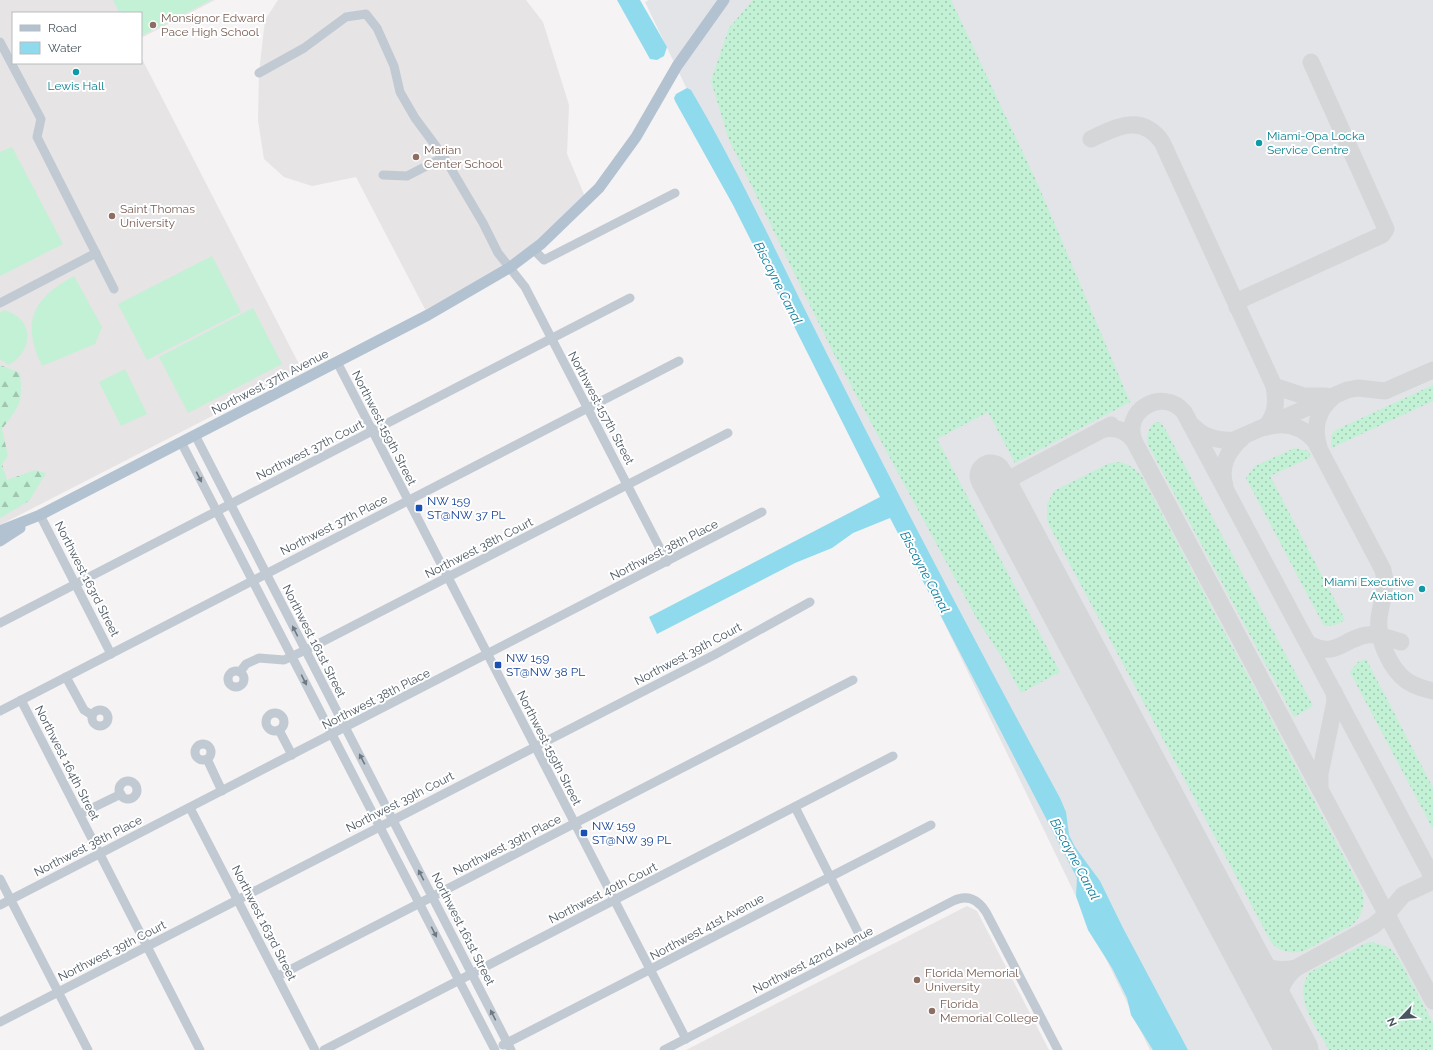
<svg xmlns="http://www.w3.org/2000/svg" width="1433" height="1050" font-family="Raleway,sans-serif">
<defs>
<pattern id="grass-dots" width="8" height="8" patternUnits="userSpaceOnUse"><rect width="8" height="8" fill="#c3f1d5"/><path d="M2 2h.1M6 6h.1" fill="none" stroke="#a0c6b0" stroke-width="1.8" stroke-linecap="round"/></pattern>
<pattern id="forest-firs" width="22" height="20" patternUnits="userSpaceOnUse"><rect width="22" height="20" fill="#c3f1d5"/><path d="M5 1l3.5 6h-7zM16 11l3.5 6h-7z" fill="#a0c6b0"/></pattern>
</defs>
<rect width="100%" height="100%" fill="#f5f3f3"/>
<g fill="#e6e4e5">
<polygon points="0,0 215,0 141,38 141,13 13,13 13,63 141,63 141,57 302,370 0,525"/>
<polygon points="278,0 526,0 543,22 569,105 567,154 586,199 541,244 428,315 356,177 312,186 284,177 264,159 258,120 259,73 265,20"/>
<polygon points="967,906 977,911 1049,1050 686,1050"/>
</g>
<polygon fill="#e2e4e7" points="649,0 1433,0 1433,1050 1150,1050 645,2"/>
<g fill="url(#grass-dots)">
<polygon points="753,0 951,0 1039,187 1130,402 1015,463 988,412 937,439 1060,672 1021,693 1003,659 977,619 834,354 729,140 711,81 729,28"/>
<polygon points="1433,385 1433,401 1331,448 1331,436 1336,430"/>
<path d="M1156 422 1161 423 1164 427 1313 706 1294 717 1147 443C1148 434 1148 426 1156 422Z"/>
<polygon points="1295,448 1308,451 1311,457 1270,476 1345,620 1335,625 1324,626 1246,478 1255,466"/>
<path d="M1121 462 1132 467 1141 475 1362 891C1365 905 1363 915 1352 925L1304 951C1291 954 1277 952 1270 940L1049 525 1047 519V504L1054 491 1110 463Z"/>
<polygon points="1366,659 1433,788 1433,829 1350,672 1358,662"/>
<path d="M1372 942 1390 948 1400 961 1433 1023V1050H1329C1317 1028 1291 996 1310 972L1366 943Z"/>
</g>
<path fill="url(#forest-firs)" d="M0 365 20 373C23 402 20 406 2 429L8 456 2 464 7 480 35 470 46 473 29 501 0 518Z"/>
<g fill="#c3f1d5">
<polygon points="113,0 211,0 141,36 141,13 120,13"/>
<polygon points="12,147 63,244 0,276 0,152"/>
<polygon points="212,256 241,312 147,360 118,304"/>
<path d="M74 276 102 327 95 344 42 366C21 322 32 299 74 276Z"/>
<polygon points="253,308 282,364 188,413 159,357"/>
<path d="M3 310C34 317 35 351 8 365L0 359V313Z"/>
<polygon points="125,369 147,414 121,426 99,382"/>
</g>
<g fill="#90daee">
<polygon points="617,0 640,0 667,47 664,56 657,60 650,59"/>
<path d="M687 88 691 90C741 175 782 265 827 354 902 503 980 651 1060 798L1066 812 1069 835 1075 847 1100 881 1123 928 1188 1050H1153L1131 1015 1127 998 1112 968 1088 930 1076 896 1077 878 890 518 853 533 832 548 795 563 657 634 649 617 880 497 733 205 675 101 674 98 676 94Z"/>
</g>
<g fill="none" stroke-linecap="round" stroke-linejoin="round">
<g stroke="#d5d6d8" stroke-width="17">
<path d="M1091 139C1116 127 1142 113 1162 142L1274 386C1277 403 1276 413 1266 427"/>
<polyline points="1237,307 1240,300 1382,235 1386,229 1311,62"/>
<polyline points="1274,386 1304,396 1326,396"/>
<path d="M1193 426C1204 438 1218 441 1234 440L1347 390 1358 388 1385 391 1433 370"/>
<path d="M1266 427C1286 421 1302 426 1315 441L1383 570C1388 588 1381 601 1379 618 1377 639 1390 669 1407 681 1415 686 1424 689 1433 691"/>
<path d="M1101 430C1115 426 1126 430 1134 441L1433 1001"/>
<path d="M1134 441C1122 410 1163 387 1184 412L1433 878"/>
<path d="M1319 447C1313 429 1317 410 1332 398"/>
<polyline points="996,486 1111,425"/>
<path d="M1225 486C1219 466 1229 449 1243 437"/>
<path d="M1309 644C1336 659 1344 638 1367 635 1378 633 1391 639 1401 642"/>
<polyline points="1320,789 1320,774 1335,701 1334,692"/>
<path d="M1245 952C1260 968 1275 972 1296 968L1373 926 1387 914 1403 895 1433 881"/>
<path d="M1278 1015C1277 995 1281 980 1296 968"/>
</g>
<polyline stroke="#d5d6d8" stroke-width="43" points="991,476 1297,1050"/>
<g stroke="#c1cad2" stroke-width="9">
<polyline points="0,42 41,119 37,137 114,289"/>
<polyline points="259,73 304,48 346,17 366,14 377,28 394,66 400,92 415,118 444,157 483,223 498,253 525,287 667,562"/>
<polyline points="383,175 407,176 444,157"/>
<polyline points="533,249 544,260 675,193"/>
<polyline points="0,303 96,253"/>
<polyline points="337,362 686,1039"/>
<polyline points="195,435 511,1050"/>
<polyline points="181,442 495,1050"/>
<polyline points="40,515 111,654"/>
<polyline points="0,623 630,298"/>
<circle cx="236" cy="679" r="8"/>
<polyline points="240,672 246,664 259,658 284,660 312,647 728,433"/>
<polyline points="66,677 84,710 92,715"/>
<polyline points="21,700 200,1050"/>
<circle cx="100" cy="718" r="8"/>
<polyline points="0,711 679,361"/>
<circle cx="275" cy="722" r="9"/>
<polyline points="279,730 292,755"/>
<circle cx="203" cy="752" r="8"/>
<polyline points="207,759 222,791"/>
<circle cx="128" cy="790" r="9"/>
<polyline points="795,807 865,946"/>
<polyline points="190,808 315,1050"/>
<polyline points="80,814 121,794"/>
<polyline points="0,879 88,1050"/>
<polyline points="0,905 762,512"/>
<polyline points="278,976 853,680"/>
<polyline points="0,1022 714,655 810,602"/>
<polyline points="503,1045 931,825"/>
<polyline points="324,1050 893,756"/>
<path d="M664 1050 953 901C967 894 978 899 986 912L1058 1050"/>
</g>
<g stroke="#b3c2d1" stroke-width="11">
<polyline points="0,531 40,515 428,315 509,268 541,244 599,188 636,137 677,66 724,0"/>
<polyline points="0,541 20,528"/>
</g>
</g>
<defs><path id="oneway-solid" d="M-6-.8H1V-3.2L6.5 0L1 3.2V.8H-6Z"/></defs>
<g fill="#6e7983">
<use href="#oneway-solid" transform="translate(199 477) rotate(63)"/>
<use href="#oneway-solid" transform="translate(295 631) rotate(-117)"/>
<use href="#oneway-solid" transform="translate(304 680) rotate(63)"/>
<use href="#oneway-solid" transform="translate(362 759) rotate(-118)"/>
<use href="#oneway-solid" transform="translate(421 875) rotate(-117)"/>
<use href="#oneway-solid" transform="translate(434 932) rotate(63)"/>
<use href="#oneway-solid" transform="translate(493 1015) rotate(-117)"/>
</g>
<g fill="#8d6e63" stroke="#fff" stroke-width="1.5">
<circle cx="153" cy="25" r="4"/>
<circle cx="416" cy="157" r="4"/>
<circle cx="112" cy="216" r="4"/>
<circle cx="917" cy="980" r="4"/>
<circle cx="932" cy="1011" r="4"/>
</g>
<g fill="#0f9aa8" stroke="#fff" stroke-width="1.5">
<circle cx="76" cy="72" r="4"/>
<circle cx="1259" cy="143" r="4"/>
<circle cx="1422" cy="589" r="4"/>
</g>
<g fill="#1a4fb4" stroke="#fff" stroke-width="1.5">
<rect x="415" y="504" width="8" height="8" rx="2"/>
<rect x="494" y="661" width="8" height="8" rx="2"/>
<rect x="580" y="829" width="8" height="8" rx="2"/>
</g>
<g text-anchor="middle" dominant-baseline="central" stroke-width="4" stroke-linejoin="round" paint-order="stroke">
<g font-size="12" fill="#785e54" stroke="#fff" text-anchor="start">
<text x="161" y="18">Monsignor Edward<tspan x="161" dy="14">Pace High School</tspan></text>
<text x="424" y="150">Marian<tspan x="424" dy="14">Center School</tspan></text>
<text x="120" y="209">Saint Thomas<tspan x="120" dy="14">University</tspan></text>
<text x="925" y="973">Florida Memorial<tspan x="925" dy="14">University</tspan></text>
<text x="940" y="1004">Florida<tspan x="940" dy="14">Memorial College</tspan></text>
</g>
<g font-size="12" fill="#0d838f" stroke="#fff">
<text x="76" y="86">Lewis Hall</text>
<text x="1267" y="136" text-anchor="start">Miami-Opa Locka<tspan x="1267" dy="14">Service Centre</tspan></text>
<text x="1414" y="582" text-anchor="end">Miami Executive<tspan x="1414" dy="14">Aviation</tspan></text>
</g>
<g font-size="12" fill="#4a5661" stroke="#fff">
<text transform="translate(270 382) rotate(-27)">Northwest 37th Avenue</text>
<text transform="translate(601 408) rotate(62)">Northwest 157th Street</text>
<text transform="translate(384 428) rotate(63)">Northwest 159th Street</text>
<text transform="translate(310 450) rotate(-27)">Northwest 37th Court</text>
<text transform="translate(334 525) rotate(-27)">Northwest 37th Place</text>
<text transform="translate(479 548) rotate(-27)">Northwest 38th Court</text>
<text transform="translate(664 550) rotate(-27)">Northwest 38th Place</text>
<text transform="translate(87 579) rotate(63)">Northwest 163rd Street</text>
<text transform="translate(314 641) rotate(63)">Northwest 161st Street</text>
<text transform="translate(688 654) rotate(-28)">Northwest 39th Court</text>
<text transform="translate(376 699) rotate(-27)">Northwest 38th Place</text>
<text transform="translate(549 748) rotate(63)">Northwest 159th Street</text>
<text transform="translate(67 763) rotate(63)">Northwest 164th Street</text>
<text transform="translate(400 802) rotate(-27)">Northwest 39th Court</text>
<text transform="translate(507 845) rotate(-27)">Northwest 39th Place</text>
<text transform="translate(88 846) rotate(-27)">Northwest 38th Place</text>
<text transform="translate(603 893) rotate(-27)">Northwest 40th Court</text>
<text transform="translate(264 923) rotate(63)">Northwest 163rd Street</text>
<text transform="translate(707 927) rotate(-28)">Northwest 41st Avenue</text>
<text transform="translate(463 929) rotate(63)">Northwest 161st Street</text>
<text transform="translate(112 951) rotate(-27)">Northwest 39th Court</text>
<text transform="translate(813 960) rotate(-27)">Northwest 42nd Avenue</text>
</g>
<g font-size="12" fill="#164399" stroke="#fff" text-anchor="start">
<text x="427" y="501">NW 159<tspan x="427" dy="14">ST@NW 37 PL</tspan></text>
<text x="506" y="658">NW 159<tspan x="506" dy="14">ST@NW 38 PL</tspan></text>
<text x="592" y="826">NW 159<tspan x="592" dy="14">ST@NW 39 PL</tspan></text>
</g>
<g font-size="13" font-style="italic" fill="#0c7c9b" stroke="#fff">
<text transform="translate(778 283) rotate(63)">Biscayne Canal</text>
<text transform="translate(925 572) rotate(62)">Biscayne Canal</text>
<text transform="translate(1075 859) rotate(62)">Biscayne Canal</text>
</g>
</g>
<rect x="12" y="12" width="130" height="52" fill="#ffffff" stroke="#b7bbc0"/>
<rect x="20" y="25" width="20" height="6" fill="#b3c2d1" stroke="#b7bbc0"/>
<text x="48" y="32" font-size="12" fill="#4a5661">Road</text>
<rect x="20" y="42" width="20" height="12" fill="#90daee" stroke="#b7bbc0"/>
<text x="48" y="52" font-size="12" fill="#4a5661">Water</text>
<g transform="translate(1401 1018) rotate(245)" stroke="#ffffff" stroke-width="3" paint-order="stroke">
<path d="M0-3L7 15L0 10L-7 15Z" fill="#4a5661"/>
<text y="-6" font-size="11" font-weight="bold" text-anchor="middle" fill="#4a5661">N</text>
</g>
</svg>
